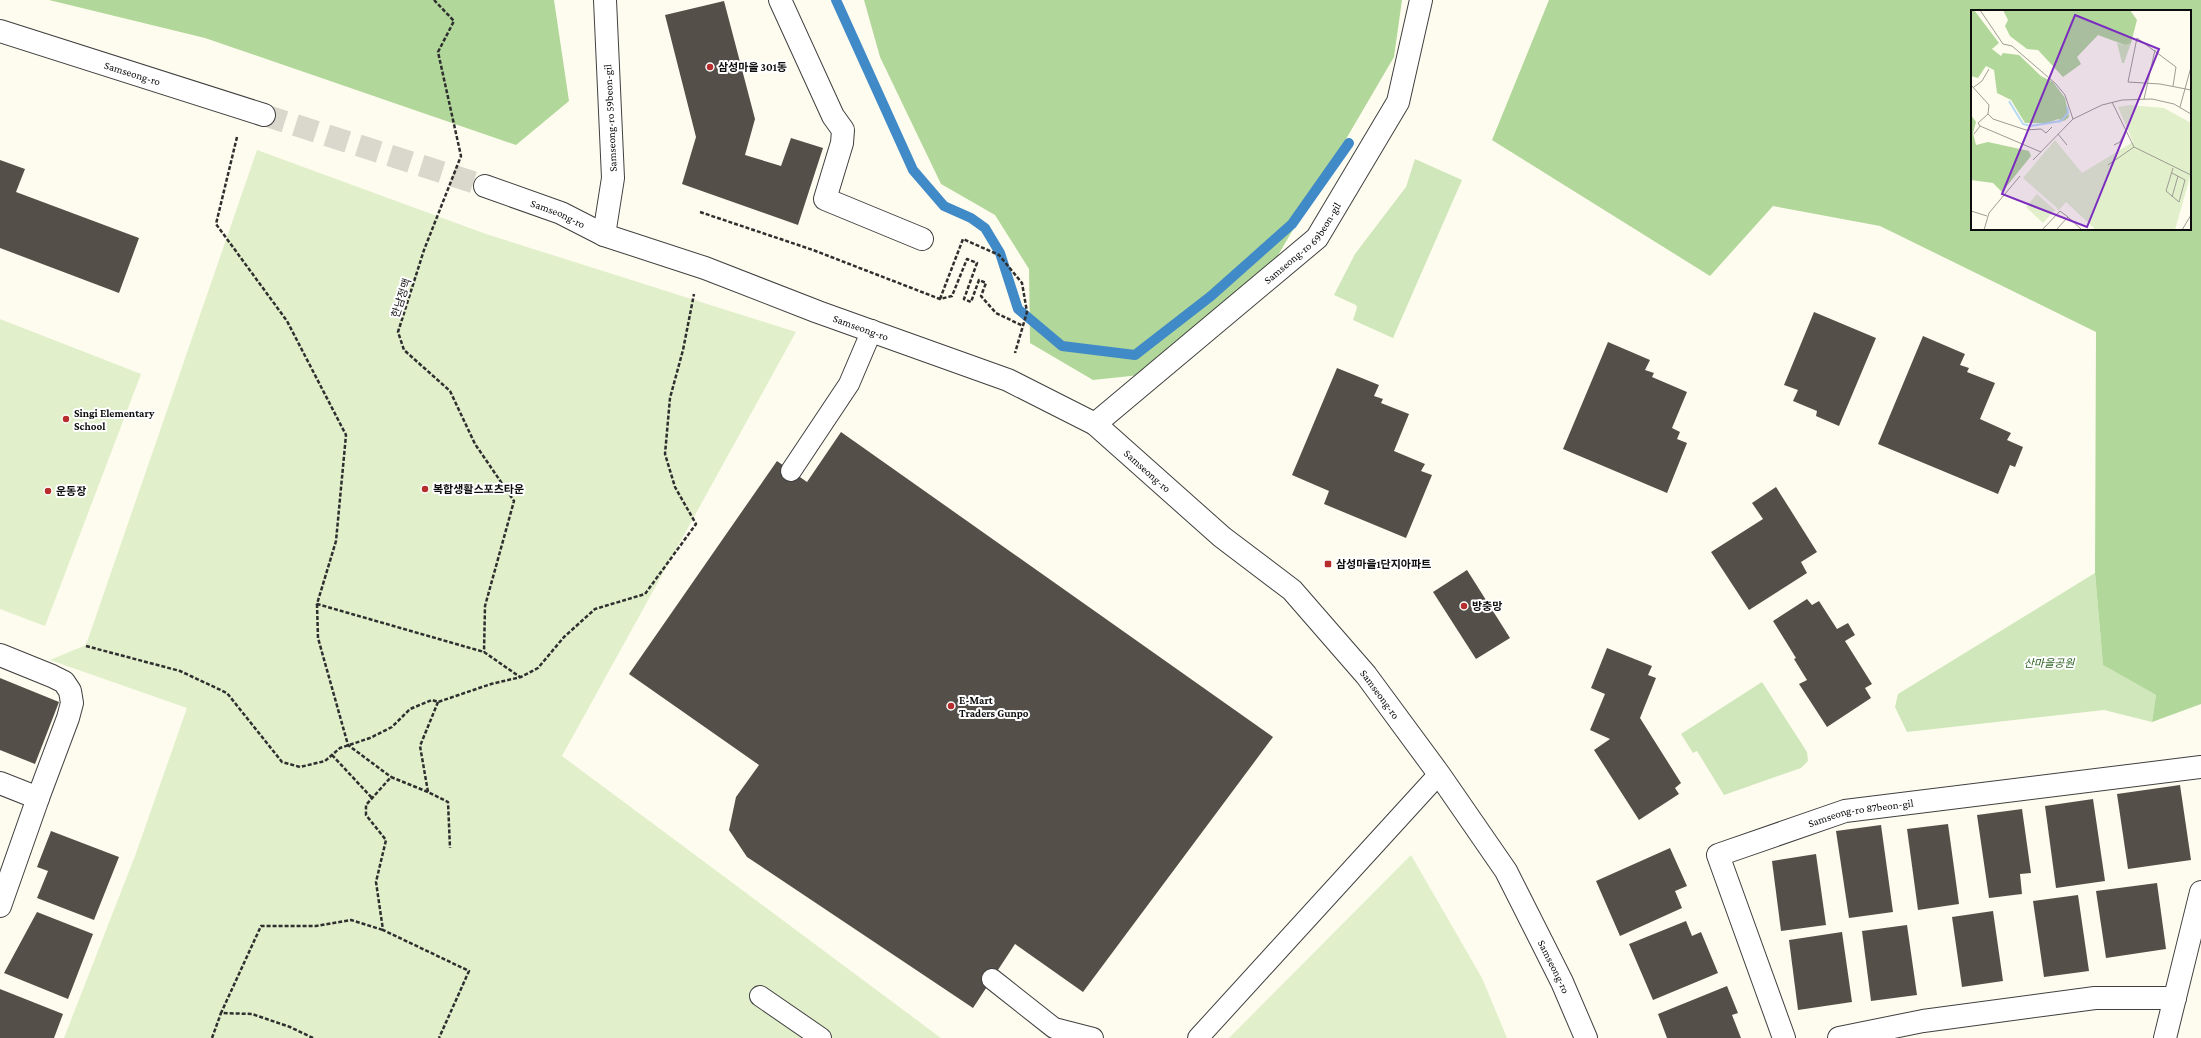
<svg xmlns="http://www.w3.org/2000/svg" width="2201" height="1038" font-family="'Crimson Pro','Noto Sans KR',serif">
<rect width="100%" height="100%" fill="#fefcee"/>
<g fill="#cfe7ba">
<polygon points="1415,159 1462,180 1393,338 1353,320 1357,308 1356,305 1334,295 1355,254 1406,187"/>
<polygon points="2095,573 2103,665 2156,695 2152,722 2104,710 1907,732 1895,707 1898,694"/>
<polygon points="1762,682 1807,752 1808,761 1801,768 1724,795 1697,751 1693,753 1681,734"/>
</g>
<g fill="#b2d79a" fill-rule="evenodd">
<polygon points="49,0 554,0 569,101 516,145 205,38"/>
<polygon points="864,0 1402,0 1394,57 1277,257 1140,375 1093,380 1030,343 1029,269 995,215 941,184 880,57"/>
<path d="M1549 0H2201V704L2152 722 2156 695 2103 665 2095 573 2096 332 1880 226 1773 206 1710 276 1492 140ZM1972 11H2190V229H1972Z"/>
</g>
<g fill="#e1efcb">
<polygon points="257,150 486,234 796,332 562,756 941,1038 64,1038 135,856 187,708 50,660 86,645"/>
<polygon points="0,319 141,374 45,626 0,609"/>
<polygon points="1411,855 1482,978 1507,1038 1229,1038"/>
</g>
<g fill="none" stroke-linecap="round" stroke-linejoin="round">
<polyline stroke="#408ac7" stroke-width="10" points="836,0 913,170 944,206 971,218 985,228 1000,253 1018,309 1062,346 1135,355 1211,296 1292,224 1349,143"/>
</g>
<g fill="#554f4a">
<polygon points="724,1 755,119 745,155 781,166 791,138 823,148 798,225 682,184 696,137 665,15"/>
<polygon points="0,160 25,169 16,192 139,238 119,293 0,248"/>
<polygon points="1814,312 1876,338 1839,426 1816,416 1817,411 1793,401 1798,390 1784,385"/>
<polygon points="1923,336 1965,354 1960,365 1969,368 1967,372 1995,383 1980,419 2011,433 2007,440 2023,447 2015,467 2010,465 1998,494 1878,444"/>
<polygon points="1608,342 1650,360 1645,370 1654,373 1652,377 1687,392 1672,428 1680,432 1677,439 1687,443 1667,493 1563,449"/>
<polygon points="1337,368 1379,385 1374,396 1383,399 1381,403 1409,414 1394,451 1425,464 1421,471 1432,475 1406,538 1324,504 1329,491 1292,475"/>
<polygon points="841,432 1273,737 1083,992 1015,944 973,1008 747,857 729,830 736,797 759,765 629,674 777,461 807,482"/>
<polygon points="1776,487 1817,552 1801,562 1807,573 1749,610 1711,552 1763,519 1752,503"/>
<polygon points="1467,570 1510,638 1476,659 1433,592"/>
<polygon points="1807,599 1812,605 1819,601 1837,629 1848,623 1855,635 1845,641 1872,684 1865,688 1871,698 1827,727 1799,684 1807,680 1794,659 1796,658 1773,621"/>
<polygon points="1607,648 1652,666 1648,675 1656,678 1640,718 1681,783 1675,788 1679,794 1639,820 1594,750 1610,739 1590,730 1605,694 1591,688"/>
<polygon points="0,678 59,702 35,764 0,750"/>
<polygon points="2180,785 2191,860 2128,869 2117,794"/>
<polygon points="2093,799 2105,881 2056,888 2045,806"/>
<polygon points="2022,809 2031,873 2020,874 2022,894 1989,898 1977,815"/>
<polygon points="1948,824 1959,904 1918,910 1907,829"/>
<polygon points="1881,825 1893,912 1849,918 1836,831"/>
<polygon points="51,831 119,857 94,920 37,898 48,871 37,867"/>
<polygon points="1670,848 1687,886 1675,891 1682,908 1620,936 1596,881"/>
<polygon points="1816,854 1826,925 1781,931 1772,861"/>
<polygon points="2157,883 2166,949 2106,958 2096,891"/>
<polygon points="2078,895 2089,971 2044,977 2033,901"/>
<polygon points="1993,911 2003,981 1962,987 1952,917"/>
<polygon points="37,912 93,934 68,999 4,973"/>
<polygon points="1686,921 1692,936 1701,932 1718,973 1653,1000 1629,944"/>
<polygon points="1907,925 1917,995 1871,1001 1862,931"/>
<polygon points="1842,932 1852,1002 1798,1010 1789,940"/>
<polygon points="1727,986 1738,1013 1732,1015 1741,1038 1667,1038 1658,1014"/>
<polygon points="0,989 63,1014 54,1038 0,1038"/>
</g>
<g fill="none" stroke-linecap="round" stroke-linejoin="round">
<polyline stroke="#dad8cc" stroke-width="22" stroke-dasharray="22 11" stroke-linecap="butt" points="264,115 485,186"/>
<g stroke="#404040" stroke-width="22">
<g id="service">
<polyline points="791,471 849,384 872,330"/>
<polyline points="992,979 1054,1028 1093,1038"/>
<polyline points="760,996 821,1038"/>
<polyline points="1198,1038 1439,774"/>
</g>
</g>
<g stroke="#404040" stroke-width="24">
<g id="minor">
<polyline points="780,0 833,116 843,130 842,143 825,199 922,239"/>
<polyline points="604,235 613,178 605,0"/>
<path id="s1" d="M1095 424 1317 238 1398 102 1421 0"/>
<polyline points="0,655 52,676 64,682 70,691 72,703 68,718 38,798"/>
<polyline points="0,783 38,798 0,906"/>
<path id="s2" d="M1784 1038 1718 855 1845 811 2201 767"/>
<polyline points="1839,1038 1923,1021 2095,998 2175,998"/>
<polyline points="2165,1038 2201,892"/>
</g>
</g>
<g stroke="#404040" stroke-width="24">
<g id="tertiary">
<path id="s3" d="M0 31 264 115"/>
<path id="s4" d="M485 186 561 213 604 235 705 268 818 312 1008 380 1095 424 1222 537 1292 590 1366 675 1439 774 1506 871 1562 982 1586 1038"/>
</g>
</g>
<g stroke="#2f2f2f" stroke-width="2.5" stroke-dasharray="4 2" stroke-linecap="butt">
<polyline points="434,0 454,21 438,52 461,156 424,250 398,332 404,350 450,391 475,444 514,501 485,606 484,652"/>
<polyline points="237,137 216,224 287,321 346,435 336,541 317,604 484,652 520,677"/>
<polyline points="700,212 813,250 940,299 952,296 967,259 977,263 964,299 971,302 979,280 986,283 981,296 996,313 1023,326"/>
<polyline points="940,299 963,239 999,255 1022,283 1027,312 1015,353"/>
<polyline points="317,604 318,638 348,745 391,777"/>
<polyline points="86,646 180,671 227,693 282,762 300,767 325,761 340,748 370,738 392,727 410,709 432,700 438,702 491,684 521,677 538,668 564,637 595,609 645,594 696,524 675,487 665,454 670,398 683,350 694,294"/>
<polyline points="438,702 420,746 428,792 448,802 450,848"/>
<polyline points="332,755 372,798"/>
<polyline points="428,792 391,777 366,805 366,815 386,840 376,882 383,930 469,971 439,1038"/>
<polyline points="212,1038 221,1013"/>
<polyline points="313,1038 290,1027 252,1014 221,1013 261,926 316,926 351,920 383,930"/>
</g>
<use href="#service" stroke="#fff" stroke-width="20"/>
<use href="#minor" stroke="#fff" stroke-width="22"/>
<use href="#tertiary" stroke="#fff" stroke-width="22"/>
</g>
<g fill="#b72c2c" stroke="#fff" stroke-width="1.5">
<circle cx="710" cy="67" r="4"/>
<circle cx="66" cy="419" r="4"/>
<circle cx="425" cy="489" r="4"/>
<circle cx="48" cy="491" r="4"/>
<rect x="1324" y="560" width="8" height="8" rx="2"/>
<circle cx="1464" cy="606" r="4"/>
<circle cx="951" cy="706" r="4"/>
</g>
<g text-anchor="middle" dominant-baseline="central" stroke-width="4" stroke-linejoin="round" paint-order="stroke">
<g font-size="11" font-weight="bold" fill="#0d0d0d" stroke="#fff" text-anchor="start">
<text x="718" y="67">삼성마을 301동</text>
<text x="74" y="413">Singi Elementary<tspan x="74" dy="13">School</tspan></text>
<text x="433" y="489">복합생활스포츠타운</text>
<text x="56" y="491">운동장</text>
<text x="1336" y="564">삼성마을1단지아파트</text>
<text x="1472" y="606">방충망</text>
<text x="959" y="700">E-Mart<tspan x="959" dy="13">Traders Gunpo</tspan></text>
</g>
<g font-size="11" fill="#0d0d0d" stroke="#fff">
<text stroke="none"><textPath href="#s3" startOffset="139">Samseong-ro</textPath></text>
<text transform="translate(610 118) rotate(-93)">Samseong-ro 59beon-gil</text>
<text stroke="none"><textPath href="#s4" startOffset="78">Samseong-ro</textPath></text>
<text stroke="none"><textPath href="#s1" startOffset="276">Samseong-ro 69beon-gil</textPath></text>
<text transform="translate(401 298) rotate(-72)">한남정맥</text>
<text stroke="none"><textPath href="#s4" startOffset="402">Samseong-ro</textPath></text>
<text stroke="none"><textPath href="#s4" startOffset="726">Samseong-ro</textPath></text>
<text stroke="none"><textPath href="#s4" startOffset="1050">Samseong-ro</textPath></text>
<text stroke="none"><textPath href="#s2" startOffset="344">Samseong-ro 87beon-gil</textPath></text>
<text stroke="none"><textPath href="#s4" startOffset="1374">Samseong-ro</textPath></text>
</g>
<g font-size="11" font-style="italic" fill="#2b6221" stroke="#fff">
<text x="2049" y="663">산마을공원</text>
</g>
</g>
<g transform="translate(1971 10)">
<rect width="220" height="220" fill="#fefcee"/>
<path d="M158 32 160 33 153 53H151L146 33 154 35Z" fill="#cfe7ba"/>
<path d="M0 0H3L28 33 21 39 30 46 32 43 48 45 70 66 82 72 94 88 98 107 93 111 87 109 77 113H54L40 90 26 83 23 60 15 56 7 68 0 66ZM32 0H159L166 10 160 33 154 35 127 25 106 47 110 54 92 67 67 40 56 39 39 26 34 16 37 10ZM0 105 5 112 2 123 5 135 17 132 58 141 60 146 31 182 22 173 0 170Z" fill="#b2d79a"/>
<path d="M159 95 193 98 220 113V163L204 220H125L95 192 87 201 86 198 52 168 84 130 111 163 162 132 147 97ZM66 184 84 200 72 213 55 197Z" fill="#e1efcb"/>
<path fill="none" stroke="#b5d9f3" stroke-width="2" d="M38 91 52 114 59 116 90 111 97 103 96 97"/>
<path fill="none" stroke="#9e9c94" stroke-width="1" d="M9 0 32 34 41 36 85 74 94 85 102 109M0 75 18 95 17 104 7 113 9 116M202 76 205 57 166 28 157 72 189 74 220 80M3 77 11 71 18 59M173 89 184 40M141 92 163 137 220 165M209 97 220 57M17 104 22 109 55 120 70 119 75 123 81 117M3 124 9 116 70 142M87 124 96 135M143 135 149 132 155 120M62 150 102 109 131 95 151 90 181 89 203 94 220 104M137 155 163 137M201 163 214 170 208 192 195 181 202 158M201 187 207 166M0 201 16 206M13 220 18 203 49 166M71 220 89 201 97 207M85 220 97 207 111 220M211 220 220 205"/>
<path fill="#7b2cbf" fill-opacity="0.15" stroke="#7b2cbf" stroke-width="2" d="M104 5 188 39 116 217 31 184Z"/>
<rect width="220" height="220" fill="none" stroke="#0d0d0d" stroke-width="2"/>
</g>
</svg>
